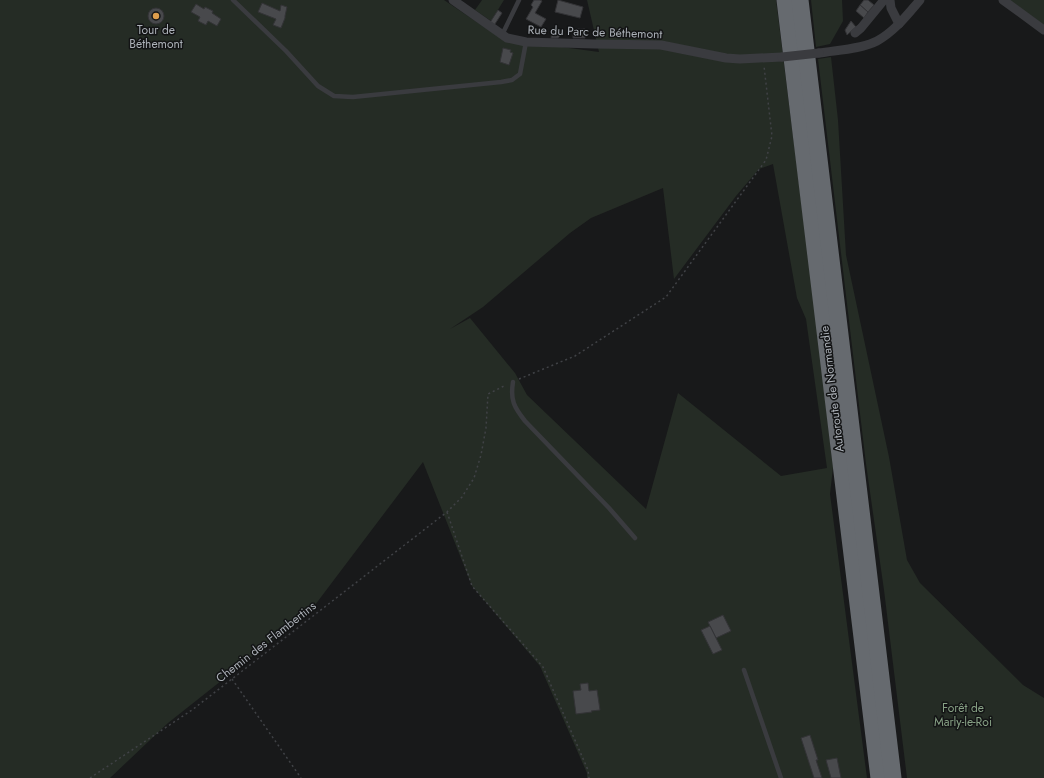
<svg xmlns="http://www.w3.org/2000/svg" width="1044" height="778" font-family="Jost,sans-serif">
<rect width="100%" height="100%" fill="#18191a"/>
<g fill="#252c25" fill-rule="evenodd">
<path d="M0 0H444L502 39 599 52 587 0H776L813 295 833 467 830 494 867 778H587V773L540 666 472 586 423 462 312 609 168 723 110 778H0ZM773 164 797 298 806 319 827 468 781 476 678 393 646 509 527 395 515 373 470 318 450 329 483 307 570 233 591 218 663 188 674 279 736 196 759 169Z"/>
<polygon points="482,0 504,0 491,21 475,10"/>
<polygon points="811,0 842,0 843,21 830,44 816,47"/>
<polygon points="1010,0 1044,0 1044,25"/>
<polygon points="831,57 838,120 846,255 889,457 907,560 920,583 1023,685 1044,698 1044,778 907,778 884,590 866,464 818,59"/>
</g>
<g fill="#48494c" stroke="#333336">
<polygon points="534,0 540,0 542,1 535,13 546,19 541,27 526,19 533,7 531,5"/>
<polygon points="558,0 583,7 580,18 555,12"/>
<polygon points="864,0 868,0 874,5 868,12 860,5"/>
<polygon points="262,3 280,11 281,5 287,7 285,16 285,18 281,28 273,25 276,19 258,12"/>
<polygon points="196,4 204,9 205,7 213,11 212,13 221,19 217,26 208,21 206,25 198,21 200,17 191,12"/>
<polygon points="860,5 868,12 864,18 856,11"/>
<circle cx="156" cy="16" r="8"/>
<polygon points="498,10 502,13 493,27 489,24"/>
<polygon points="851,21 856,27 847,35 845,30"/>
<polygon points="577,29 585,29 585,38 573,38 573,35 577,35"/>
<polygon points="552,31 561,31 561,35 558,38 551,38"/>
<polygon points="503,48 511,50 510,52 513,53 509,65 500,62"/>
<polygon points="723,615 731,631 716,638 708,622"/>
<polygon points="710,626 722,650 713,654 701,630"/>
<polygon points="588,683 589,691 597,690 600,710 591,711 592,712 576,714 573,691 581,690 580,684"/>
<polygon points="810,735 818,760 816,760 822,778 814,778 801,738"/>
<polygon points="837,758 841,778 831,778 826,760"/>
</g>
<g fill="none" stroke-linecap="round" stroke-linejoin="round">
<g stroke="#404246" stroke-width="1.5" stroke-dasharray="2 3" stroke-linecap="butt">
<polyline points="519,379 575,356 666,297 766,160 772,136 764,66"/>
<polyline points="447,512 472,586 543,667 588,770 589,778"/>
<polyline points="232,679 301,778"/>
<polyline points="90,778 192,710 447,512 462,497 474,478 481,455 486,428 488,394 506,385"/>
</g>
<g stroke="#3a3b3f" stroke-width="4.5">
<polyline points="233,0 286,51 318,86 334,96 353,97 501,82 512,80 520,74 526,42"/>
<polyline points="502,35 519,0"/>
<path d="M513 382C510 400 514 407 525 421L609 508 635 538"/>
<polyline points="744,670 781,778"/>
</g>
<g stroke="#3a3b3f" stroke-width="9">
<polyline points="453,0 507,38 526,42 595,44 661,45 726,58 740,59 782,57"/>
<polyline points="890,0 891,8 899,24"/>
<polyline points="1003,0 1044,30"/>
<polyline points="855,33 861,28 884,0"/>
<path d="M819 53C837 50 862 49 877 41 895 31 907 15 920 0"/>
</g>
<g stroke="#666a6f" stroke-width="17">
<polyline points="785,0 879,778"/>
<polyline points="800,0 893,778"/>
</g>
<polyline stroke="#3a3b3f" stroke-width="9" points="782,57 819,53"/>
</g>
<circle fill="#de9d4c" stroke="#131415" stroke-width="1.5" cx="156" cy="16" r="4"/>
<g text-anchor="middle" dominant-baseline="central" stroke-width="3" stroke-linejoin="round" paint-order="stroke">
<g font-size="12" fill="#acb1b8" stroke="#131415">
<text x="156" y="30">Tour de<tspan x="156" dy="14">Béthemont</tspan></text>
</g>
<g font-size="12" fill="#acb1b8" stroke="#131415">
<text transform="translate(595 32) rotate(2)">Rue du Parc de Béthemont</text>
<text transform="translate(832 389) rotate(-97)">Autoroute de Normandie</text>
<text transform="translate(266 642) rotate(-38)">Chemin des Flambertins</text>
</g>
<g font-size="12" fill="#87a185" stroke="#131415">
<text x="963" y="708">Forêt de<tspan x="963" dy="14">Marly-le-Roi</tspan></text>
</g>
</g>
</svg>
